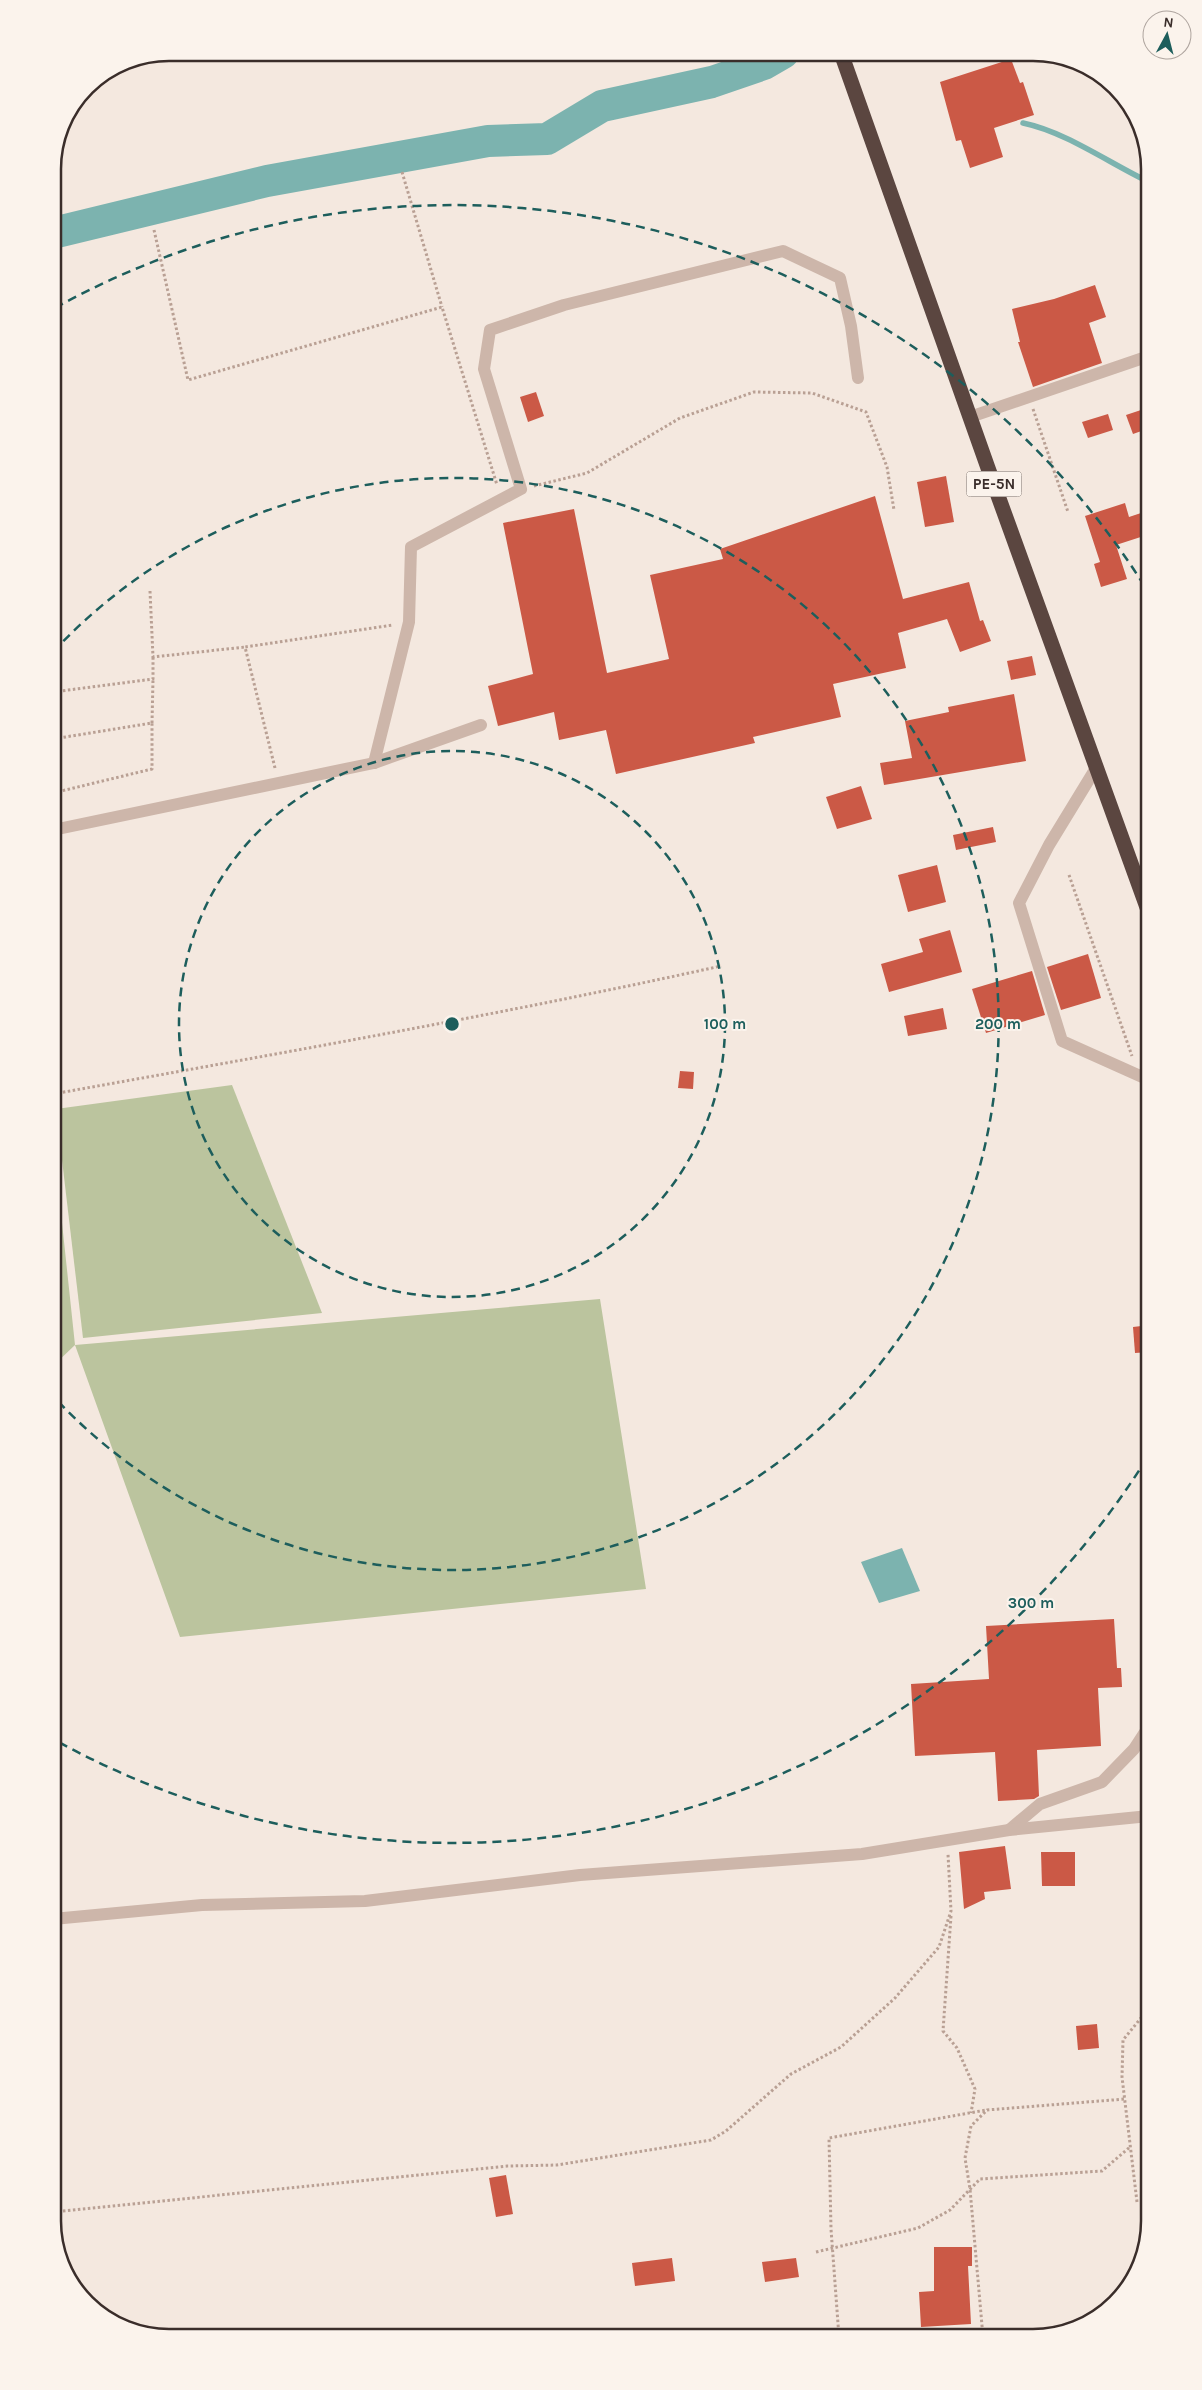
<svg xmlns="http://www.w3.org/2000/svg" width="1202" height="2390" font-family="Karla,sans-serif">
<rect width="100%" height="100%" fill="#f4e8df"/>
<g fill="#bbc49e">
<polygon points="232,1085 322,1313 83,1338 56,1109"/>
<polygon points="53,1138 75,1345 600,1299 646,1589 180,1637 75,1345 53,1366"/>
</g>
<polygon fill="#7cb3af" points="902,1548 920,1591 879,1603 861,1562"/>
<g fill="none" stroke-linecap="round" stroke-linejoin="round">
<path stroke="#7cb3af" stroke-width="5.5" d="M1023 123C1066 132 1109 163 1149 182"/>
<polyline stroke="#7cb3af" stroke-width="32" points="53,233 267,181 488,141 547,139 602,106 712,82 764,64 783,53"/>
</g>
<g fill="#cb5946">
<polygon points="1011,59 1020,83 1023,82 1034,115 994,128 1003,157 970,168 961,140 956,141 940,82"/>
<polygon points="1095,285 1106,317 1089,323 1102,363 1033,387 1018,342 1020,342 1012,309 1054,299"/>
<polygon points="536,392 544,416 528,422 520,397"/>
<polygon points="1150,407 1150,428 1133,434 1126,415"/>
<polygon points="1108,414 1113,430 1088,438 1082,422"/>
<polygon points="946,476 954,522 925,527 917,482"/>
<polygon points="875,496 903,599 969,582 980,621 983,620 991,641 960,652 947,619 898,633 906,668 833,684 841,717 753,737 755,743 616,774 606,730 559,740 554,712 498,726 488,686 533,674 503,523 574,509 607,673 669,659 650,575 723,559 720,549"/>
<polygon points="1125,503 1129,517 1150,510 1150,534 1116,545 1127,579 1101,587 1094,564 1100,562 1085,516"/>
<polygon points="1032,656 1036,675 1011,680 1007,661"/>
<polygon points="1014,694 1026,761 884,785 880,763 912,758 905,721 949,712 948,707"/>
<polygon points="861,786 872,819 837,829 826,797"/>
<polygon points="993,827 996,842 956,850 953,835"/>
<polygon points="937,865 946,902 908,912 898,875"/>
<polygon points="950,930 962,972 889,992 881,964 923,952 919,939"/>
<polygon points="1088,954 1101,998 1061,1010 1047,967"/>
<polygon points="1032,971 1045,1015 986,1033 972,989"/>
<polygon points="943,1008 947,1029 908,1036 904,1016"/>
<polygon points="680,1071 694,1072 693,1089 678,1088"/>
<polygon points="1150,1325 1150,1352 1135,1353 1133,1327"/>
<polygon points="1114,1619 1117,1668 1121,1668 1122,1687 1098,1688 1101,1746 1037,1750 1039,1796 1034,1799 998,1801 995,1752 915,1756 911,1684 989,1679 986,1626"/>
<polygon points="1005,1846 1011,1889 984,1892 985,1899 964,1909 959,1852"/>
<polygon points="1041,1852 1075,1852 1075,1886 1042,1886"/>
<polygon points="1097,2024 1099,2048 1078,2050 1076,2026"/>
<polygon points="506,2175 513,2214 496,2217 489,2178"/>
<polygon points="934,2247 972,2247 972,2266 968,2266 971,2324 921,2327 919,2292 934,2291"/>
<polygon points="672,2258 675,2281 635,2286 632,2263"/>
<polygon points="796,2258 799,2277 765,2282 762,2262"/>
</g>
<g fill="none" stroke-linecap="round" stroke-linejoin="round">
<g stroke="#b9a094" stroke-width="3" stroke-dasharray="2.5 2.5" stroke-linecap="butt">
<polyline points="402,172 442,307"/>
<polyline points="154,230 188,380 442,307 497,485"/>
<polyline points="1033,409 1068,512"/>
<polyline points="534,486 587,473 680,418 754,392 812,393 866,412 887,467 894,510"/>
<polyline points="150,591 153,657 245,647"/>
<polyline points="53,692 153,679 153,657"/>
<polyline points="152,723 153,679"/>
<polyline points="275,768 245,647 393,625"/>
<polyline points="53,793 152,769 152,723 53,739"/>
<polyline points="1069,875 1132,1056"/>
<path d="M53 1094C276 1054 499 1015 721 966"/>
<polyline points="1146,1095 1149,1105"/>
<polyline points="951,1916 943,2031 957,2048 975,2089 971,2113"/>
<polyline points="1137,2202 1122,2077 1123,2040 1141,2018 1149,2012"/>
<polyline points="53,2212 507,2166 557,2165 711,2140 726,2131 791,2074 841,2047 895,1998 939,1947 951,1911 948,1854"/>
<polyline points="816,2252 918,2228 950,2210 980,2179 1102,2171 1130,2147"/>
<polyline points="839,2337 831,2229 829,2138 986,2110"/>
<polyline points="983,2337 970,2189 965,2158 971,2126 987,2110 1125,2099"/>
</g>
<g stroke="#cdb6aa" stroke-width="12">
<polyline points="970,417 1149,356"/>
<polyline points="374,763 409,622 411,547 521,489 484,369 490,330 564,305 783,251 840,278 851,326 858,378"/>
<polyline points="1096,768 1049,845 1019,903 1062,1041 1149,1080"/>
<polyline points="53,830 374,763 481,725"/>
<polyline points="1137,881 1149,875"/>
<polyline points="1009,1830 1040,1804 1102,1782 1134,1749 1149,1726"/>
<polyline points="53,1919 202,1905 365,1901 580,1875 862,1854 1009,1830 1149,1816"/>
</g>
<polyline stroke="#5b4640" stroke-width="15" points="841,53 988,468 1149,913"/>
</g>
<g fill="none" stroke="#1d5e5c" stroke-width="2.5" stroke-dasharray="9 6">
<circle cx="452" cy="1024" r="273"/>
<path d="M53 652A546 546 0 1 1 53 1396"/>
<path d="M1147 1458A819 819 0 0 1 55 1740M55 308A819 819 0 0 1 1147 590"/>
</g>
<g text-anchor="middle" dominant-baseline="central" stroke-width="4" stroke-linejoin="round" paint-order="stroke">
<rect fill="#fbf3ec" stroke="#746864" stroke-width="1" x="966.5" y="471.5" width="55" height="25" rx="4"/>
<g font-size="15" font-weight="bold" fill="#3a2d2a">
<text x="994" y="484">PE-5N</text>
</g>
</g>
<path d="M0 0H1202V2390H0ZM169 61H1033A108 108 0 0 1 1141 169V2221A108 108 0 0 1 1033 2329H169A108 108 0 0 1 61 2221V169A108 108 0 0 1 169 61Z" fill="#fbf3ec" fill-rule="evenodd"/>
<path fill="none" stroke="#3a2d2a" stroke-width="2.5" d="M169 61H1033A108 108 0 0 1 1141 169V2221A108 108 0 0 1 1033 2329H169A108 108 0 0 1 61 2221V169A108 108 0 0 1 169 61Z"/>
<circle cx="452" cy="1024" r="8" fill="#1d5e5c" stroke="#fbf3ec" stroke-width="2.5"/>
<g font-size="15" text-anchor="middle" font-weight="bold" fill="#1d5e5c" stroke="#fbf3ec" stroke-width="4" stroke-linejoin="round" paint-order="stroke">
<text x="725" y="1029">100 m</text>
<text x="998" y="1029">200 m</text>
<text x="1031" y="1608">300 m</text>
</g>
<g transform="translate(1167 35) rotate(7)"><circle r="24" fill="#fbf3ec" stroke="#aea49e"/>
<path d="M0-4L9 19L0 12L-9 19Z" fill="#1d5e5c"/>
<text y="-8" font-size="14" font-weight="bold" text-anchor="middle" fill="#3a2d2a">N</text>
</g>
</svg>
